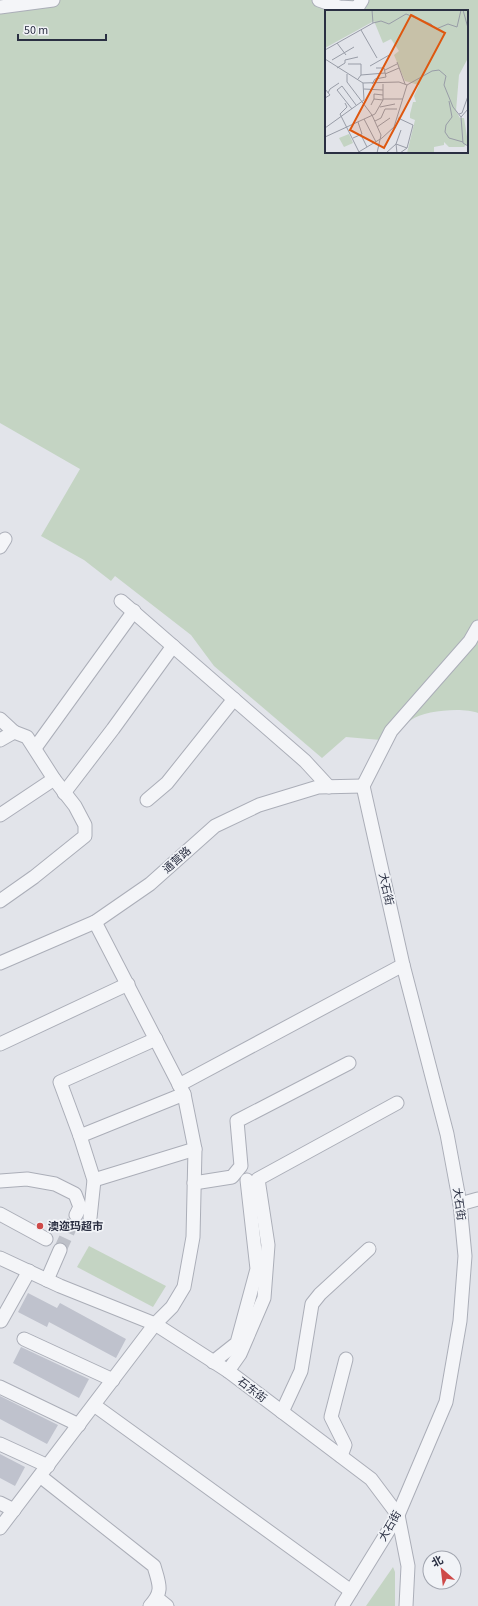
<svg xmlns="http://www.w3.org/2000/svg" width="478" height="1606" font-family="'Source Sans 3','Noto Sans SC',sans-serif">
<rect width="100%" height="100%" fill="#e2e4ea"/>
<g fill="#c4d4c3" fill-rule="evenodd">
<path d="M0 0H478V713C464 707 424 710 411 720 404 725 398 734 392 741L346 737 322 758 214 666 191 635 115 576 111 581 84 560 41 536 80 469 0 423ZM326 11H467V152H326Z"/>
<polygon points="89,1246 166,1286 153,1307 77,1267"/>
<polygon points="393,1567 395,1572 395,1606 366,1606"/>
</g>
<g fill="#bfc2cd">
<polygon points="28,1293 57,1308 60,1303 126,1339 116,1358 49,1322 47,1327 18,1312"/>
<polygon points="21,1347 89,1379 79,1398 13,1363"/>
<polygon points="0,1396 58,1425 47,1444 0,1419"/>
<polygon points="0,1454 25,1467 15,1486 0,1478"/>
</g>
<g fill="none" stroke-linecap="round" stroke-linejoin="round">
<polyline stroke="#bdc0c8" stroke-width="13" stroke-dasharray="13 6" stroke-linecap="butt" points="60,1250 76,1215"/>
<g stroke="#abaeb8" stroke-width="15">
<g id="minor">
<polyline points="319,0 339,7 357,8 362,0"/>
<polyline points="0,7 53,0"/>
<polyline points="0,547 5,539"/>
<polyline points="121,601 305,761 329,787"/>
<polyline points="0,719 14,732"/>
<polyline points="0,740 14,732 27,737 54,779 75,806 85,825 85,836 34,877 0,901"/>
<polyline points="35,748 134,611"/>
<polyline points="363,786 391,731 470,641 478,627"/>
<polyline points="64,793 113,729 173,646"/>
<polyline points="147,800 167,783 234,699"/>
<polyline points="0,815 54,779"/>
<polyline points="0,963 95,922 150,884 215,826 259,805 318,787 363,786"/>
<polyline points="0,1044 128,984"/>
<polyline points="179,1085 403,965"/>
<polyline points="80,1136 60,1082 156,1039"/>
<polyline points="94,1180 195,1149"/>
<polyline points="0,1181 27,1179 55,1184 75,1194 80,1207 76,1215"/>
<polyline points="194,1183 232,1177 241,1166 237,1121 349,1063"/>
<polyline points="460,1204 478,1199"/>
<polyline points="0,1214 46,1239"/>
<polyline points="90,1218 94,1180 80,1136 184,1094"/>
<polyline points="0,1258 60,1286 155,1324 228,1371 371,1479 398,1515 408,1566 406,1606"/>
<polyline points="47,1280 60,1250"/>
<polyline points="1,1321 29,1271"/>
<polyline points="24,1339 113,1380"/>
<polyline points="213,1362 237,1343 257,1269 247,1180"/>
<polyline points="228,1371 240,1354 264,1298 268,1245 258,1179 397,1103"/>
<polyline points="0,1387 79,1425"/>
<polyline points="94,1405 351,1591"/>
<polyline points="282,1412 301,1371 312,1304 320,1294 369,1249"/>
<polyline points="0,1444 48,1466"/>
<polyline points="341,1456 345,1445 331,1417 346,1359"/>
<path d="M40 1476 154 1566C159 1584 164 1591 150 1606"/>
<polyline points="0,1503 14,1510"/>
<polyline points="0,1528 155,1324 172,1307 184,1287 193,1237 195,1149 184,1094 95,922"/>
<polyline points="157,1598 167,1606"/>
<polyline points="342,1606 398,1515 446,1402 460,1321 465,1256 460,1204 447,1134 403,965 363,786"/>
</g>
</g>
<use href="#minor" stroke="#f4f5f8" stroke-width="13"/>
</g>
<circle fill="#ce4948" stroke="#f1f3f7" stroke-width="1.5" cx="40" cy="1226" r="4"/>
<g text-anchor="middle" dominant-baseline="central" stroke-width="3.5" stroke-linejoin="round" paint-order="stroke">
<g font-size="11" fill="#2a2f42" stroke="#f1f3f7">
<text transform="translate(177 860) rotate(-42)">通营路</text>
<text transform="translate(386 889) rotate(77)">大石街</text>
<text transform="translate(459 1204) rotate(82)">大石街</text>
<text transform="translate(252 1390) rotate(37)">石东街</text>
<text transform="translate(390 1526) rotate(-60)">大石街</text>
</g>
<g font-size="11" font-weight="bold" fill="#2a2f42" stroke="#f1f3f7" text-anchor="start">
<text x="48" y="1226">澳迩玛超市</text>
</g>
</g>
<g transform="translate(325 10)">
<rect width="143" height="143" fill="#e2e4ea"/>
<path d="M0 0H143V48L134 65 131 101 135 108H139L143 133 139 137H124L119 132V135L109 137V143H82L90 110 85 108V104L88 92H91L89 86 94 75 80 71 69 45 74 41 66 29 58 33 49 11 0 38ZM24 124 28 133 19 137 14 128Z" fill="#c4d4c3"/>
<path fill="none" stroke="#989ca7" stroke-width="1" d="M47 0 48 13 56 11 64 14 81 4 106 14 111 19 123 14 132 17 136 0M138 0 143 18M36 20 52 48M12 33 21 45M0 40 48 13M0 49 38 73 74 72 82 75M7 50 29 37M72 52 80 74M23 54H36V65L33 69M45 56 66 44M12 58 20 53V50L33 47M60 60 72 54M22 64V72L47 105 56 125 52 143M60 64 74 58M36 65 60 63M47 74 50 69 61 67 59 58H51M82 75 107 61 114 60 121 66 119 75 128 97 136 107 143 99M0 79 5 85 0 88M39 79 58 80M3 83 5 79 14 73M49 89V84L58 85M58 89H78M124 91 127 107 121 115 120 122 124 128 138 132M20 93 22 97 15 104 34 142M46 95 49 89 58 90M55 97 70 94M27 99 12 80 17 76 31 95M134 104 137 103 143 86M136 107 138 133 143 136M73 108 88 115 82 138M39 109 51 132M50 111 56 108 60 99H72M52 117 65 108M0 118 39 90 38 73M36 125 42 137M0 127 50 104 58 90V74M28 128 37 124 33 112M32 143 57 128 69 117 82 75M61 143 71 134 76 120M72 143 71 134 82 138 75 143"/>
<path fill="#de570f" fill-opacity="0.15" stroke="#de570f" stroke-width="2" d="M86 5 120 23 59 138 25 120Z"/>
<rect width="143" height="143" fill="none" stroke="#2a2f42" stroke-width="2"/>
</g>
<g transform="translate(442 1570) rotate(332)"><circle r="19" fill="#f1f3f7" stroke="#a1a5af"/>
<path d="M0-3L7 15L0 10L-7 15Z" fill="#ce4948"/>
<text y="-6" font-size="11" font-weight="bold" text-anchor="middle" fill="#2a2f42">北</text>
</g>
<path d="M18 34v6h88v-6" fill="none" stroke="#2a2f42" stroke-width="2"/>
<text x="24" y="34" font-size="12" fill="#2a2f42" stroke="#f1f3f7" stroke-width="3" paint-order="stroke">50 m</text>
</svg>
